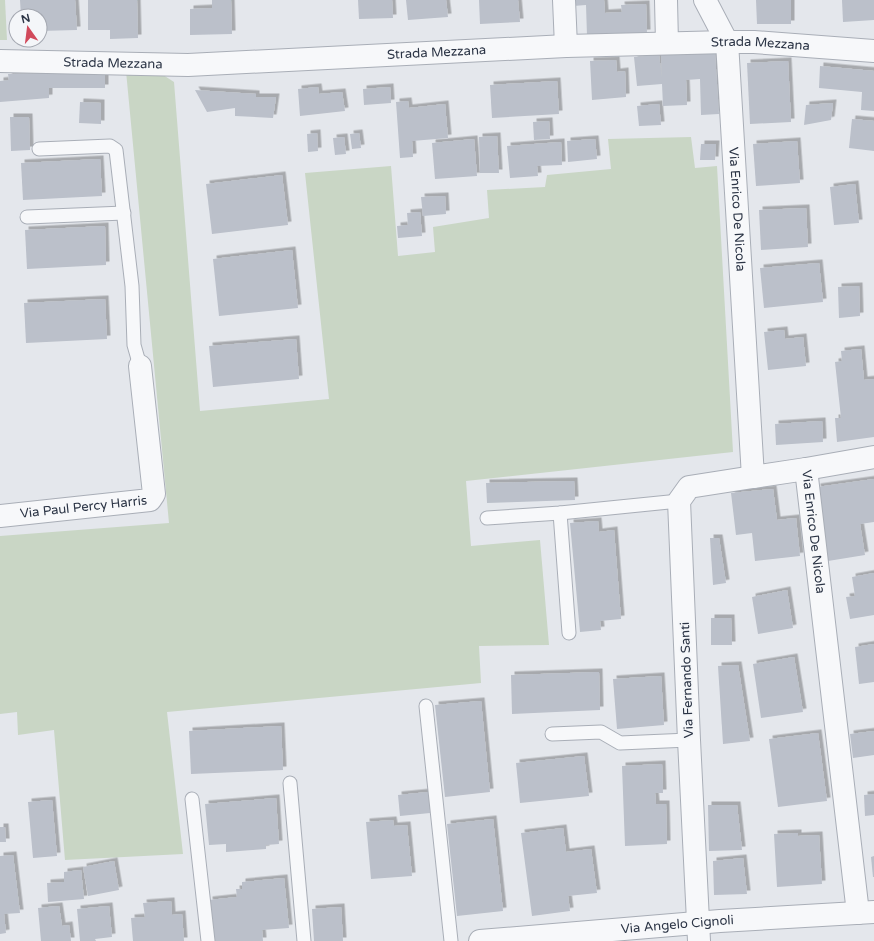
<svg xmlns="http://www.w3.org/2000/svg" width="874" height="941" font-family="'Varela Round',sans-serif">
<defs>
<filter id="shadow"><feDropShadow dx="3.5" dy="-3.5" stdDeviation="0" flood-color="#0004"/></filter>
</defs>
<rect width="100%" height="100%" fill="#e4e7ec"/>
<g fill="#c9d6c5">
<polygon points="0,0 5,0 7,40 0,40"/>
<polygon points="126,71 160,73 174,82 200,411 329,399 305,173 391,166 398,256 435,252 433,227 489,218 487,190 545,187 547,175 611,169 608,139 691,137 695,168 717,166 733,452 466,481 471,546 540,540 549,645 479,646 481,683 167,712 183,854 65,860 54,730 18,735 17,712 0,714 0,536 169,523"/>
</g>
<g fill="#bbc0ca" filter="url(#shadow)">
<polygon points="20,0 75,0 77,30 40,31 40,16 21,16"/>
<polygon points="88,0 137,0 138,38 110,39 110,30 88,30"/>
<polygon points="212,0 231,0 232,34 190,35 190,9 212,8"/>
<polygon points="358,0 392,0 393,18 359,19"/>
<polygon points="406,0 446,0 448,17 408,20"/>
<polygon points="479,0 518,0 520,22 480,24"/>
<polygon points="573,0 604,0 605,13 622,12 621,5 646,4 647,33 587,36 586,5 573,6"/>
<polygon points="756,0 791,0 791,24 757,24"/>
<polygon points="842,0 874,0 874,20 843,22"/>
<polygon points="715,53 719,114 701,115 700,79 686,80 687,105 663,106 662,84 637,86 634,57 659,55 662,78 661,55"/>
<polygon points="616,60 617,72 625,71 626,97 592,100 590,61"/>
<polygon points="788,61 791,122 750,124 747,63"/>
<polygon points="820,66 874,71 874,111 861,110 862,92 819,88"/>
<polygon points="105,73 105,88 49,88 49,98 0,102 0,81 9,80 8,74"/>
<polygon points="557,81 559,114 492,118 490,85"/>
<polygon points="318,87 319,94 342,92 345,111 300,116 298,89"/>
<polygon points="390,87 391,103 364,105 363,89"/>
<polygon points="195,90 256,94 256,97 276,97 273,118 235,116 235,108 207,112"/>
<polygon points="408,101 409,108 445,104 448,138 412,141 413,157 400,158 396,102"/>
<polygon points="80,102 101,103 101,124 79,123"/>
<polygon points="833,103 831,120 804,125 806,105"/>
<polygon points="659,104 661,125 639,126 637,106"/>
<polygon points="10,117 29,117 30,150 11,151"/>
<polygon points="852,119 874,121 874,151 849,148"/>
<polygon points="549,121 550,139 534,140 533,122"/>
<polygon points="317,133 318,151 308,152 307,134"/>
<polygon points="359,133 361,148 352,149 350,134"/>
<polygon points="497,136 499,173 480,173 479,137"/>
<polygon points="344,137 346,154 335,155 333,138"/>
<polygon points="474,139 477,176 435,179 432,143"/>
<polygon points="595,139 597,159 568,162 567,141"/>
<polygon points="797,141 800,183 756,186 753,144"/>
<polygon points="561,142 562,165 537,166 538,176 510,178 507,146"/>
<polygon points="701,144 716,144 715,160 700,160"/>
<polygon points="100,159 102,196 23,200 21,163"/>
<polygon points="282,175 288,225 212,234 206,184"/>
<polygon points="855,184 859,223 834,225 830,187"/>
<polygon points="445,196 446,214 423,216 421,197"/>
<polygon points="806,208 808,247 761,250 759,210"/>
<polygon points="420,212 422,236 398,238 397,226 408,225 407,213"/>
<polygon points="105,226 106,265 27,269 25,230"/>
<polygon points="292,250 298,308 219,316 213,259"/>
<polygon points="819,263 823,302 764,308 760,268"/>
<polygon points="859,286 860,316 839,318 838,287"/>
<polygon points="105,299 107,339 26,343 24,303"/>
<polygon points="784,330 785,339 803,337 806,366 768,370 764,332"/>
<polygon points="296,339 299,379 213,387 209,346"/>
<polygon points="861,349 864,380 874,379 874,437 837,442 835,418 841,418 835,362 842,361 841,351"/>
<polygon points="822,421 823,442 776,445 775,424"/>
<polygon points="874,479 874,522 860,524 865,555 828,561 817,487"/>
<polygon points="574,481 575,500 487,503 486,483"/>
<polygon points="773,489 777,520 796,518 800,556 755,561 752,533 736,535 731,493"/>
<polygon points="598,521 599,532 614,530 621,619 600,621 601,630 580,632 570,523"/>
<polygon points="710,538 719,538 726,583 713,585"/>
<polygon points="874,573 874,615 850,619 846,597 855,596 852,577"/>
<polygon points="787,590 793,628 758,634 752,597"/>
<polygon points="711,618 731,618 732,645 711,645"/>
<polygon points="874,644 874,682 859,684 855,647"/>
<polygon points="794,657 803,712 761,718 753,664"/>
<polygon points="738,665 750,741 723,744 718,666"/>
<polygon points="599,672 600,710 512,714 511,675"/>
<polygon points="661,676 664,725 617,729 613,679"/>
<polygon points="481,701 490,792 445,797 435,705"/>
<polygon points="281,726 283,770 191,774 189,731"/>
<polygon points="874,731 874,755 853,758 850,734"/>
<polygon points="818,733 827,801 778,807 769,739"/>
<polygon points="584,756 589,796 520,803 516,763"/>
<polygon points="662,764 663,793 655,793 656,804 666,804 667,844 625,846 622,766"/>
<polygon points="428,792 430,813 400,816 398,795"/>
<polygon points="874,794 874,815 865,816 864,795"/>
<polygon points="276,798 279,844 266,845 266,849 226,852 226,844 209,845 205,804"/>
<polygon points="52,800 57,856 33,858 28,802"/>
<polygon points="708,805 737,805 742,850 709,851"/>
<polygon points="493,819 503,911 457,916 447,824"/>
<polygon points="393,820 394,826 407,825 412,876 371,879 366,822"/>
<polygon points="0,827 5,827 6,842 0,842"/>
<polygon points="563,828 566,852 591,849 597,893 568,896 570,911 532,916 521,833"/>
<polygon points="798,833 798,836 819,835 822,884 777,887 774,834"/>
<polygon points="13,855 20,913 4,914 6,933 0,934 0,856"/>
<polygon points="874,856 874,877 873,877 871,857"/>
<polygon points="743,858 747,894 714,895 713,861"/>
<polygon points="114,861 119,890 88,896 83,867"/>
<polygon points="81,870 84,899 48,902 47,883 64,882 64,872"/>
<polygon points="284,878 289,928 262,930 263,941 213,941 209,900 237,897 236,889 242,889 242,882"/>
<polygon points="171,901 172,915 182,914 184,941 133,941 131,918 145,917 143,903"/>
<polygon points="59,906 62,926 69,925 71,941 41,941 38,908"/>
<polygon points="109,906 112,937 95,939 96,941 80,941 77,909"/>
<polygon points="341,907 343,941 314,941 312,909"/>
</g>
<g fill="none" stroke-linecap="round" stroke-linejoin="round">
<g stroke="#a9aeb7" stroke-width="15">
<g id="lane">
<polyline points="39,149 110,146 116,150 132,286 134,345 140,366"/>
<polyline points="27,217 124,213"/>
<polyline points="560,513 569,633"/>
<polyline points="487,518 560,513 679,501"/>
<polyline points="426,706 451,941"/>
<polyline points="552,734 601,732 620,743 689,740"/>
<polyline points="290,783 304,941"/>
<polyline points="192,799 208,941"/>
</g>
</g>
<g stroke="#a9aeb7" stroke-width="24">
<g id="street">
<polyline points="564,0 566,46"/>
<polyline points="666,0 667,43"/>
<path id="s1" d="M705 0 727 42 753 477 806 469 858 913"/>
<path id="s2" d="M0 61 188 65 566 46 727 42H754L874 51"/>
<polyline points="806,469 874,457"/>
<path id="s3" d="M0 516 150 500 154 494 140 366"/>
<path id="s4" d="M480 941 720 921 874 912"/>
<polyline points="699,941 689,740 679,501 689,487 753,477"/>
</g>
</g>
<use href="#lane" stroke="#f7f8fa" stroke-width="13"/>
<use href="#street" stroke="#f7f8fa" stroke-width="22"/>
</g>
<g text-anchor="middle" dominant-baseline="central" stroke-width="4" stroke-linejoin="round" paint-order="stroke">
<g font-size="13" fill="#2b3445" stroke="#f4f6f9">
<text stroke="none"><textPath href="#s2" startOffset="761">Strada Mezzana</textPath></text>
<text stroke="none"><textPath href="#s2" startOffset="437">Strada Mezzana</textPath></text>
<text stroke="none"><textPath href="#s2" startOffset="113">Strada Mezzana</textPath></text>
<text stroke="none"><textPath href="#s1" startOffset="215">Via Enrico De Nicola</textPath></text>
<text stroke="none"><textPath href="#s3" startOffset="84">Via Paul Percy Harris</textPath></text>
<text stroke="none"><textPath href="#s1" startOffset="600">Via Enrico De Nicola</textPath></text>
<text transform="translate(687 680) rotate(-92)">Via Fernando Santi</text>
<text stroke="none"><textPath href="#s4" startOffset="198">Via Angelo Cignoli</textPath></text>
</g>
</g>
<g transform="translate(28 28) rotate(346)"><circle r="19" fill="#f4f6f9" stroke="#a4a8b1"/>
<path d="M0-3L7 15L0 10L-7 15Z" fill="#d1495b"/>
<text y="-6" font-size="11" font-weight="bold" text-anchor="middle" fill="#2b3445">N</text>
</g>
</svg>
